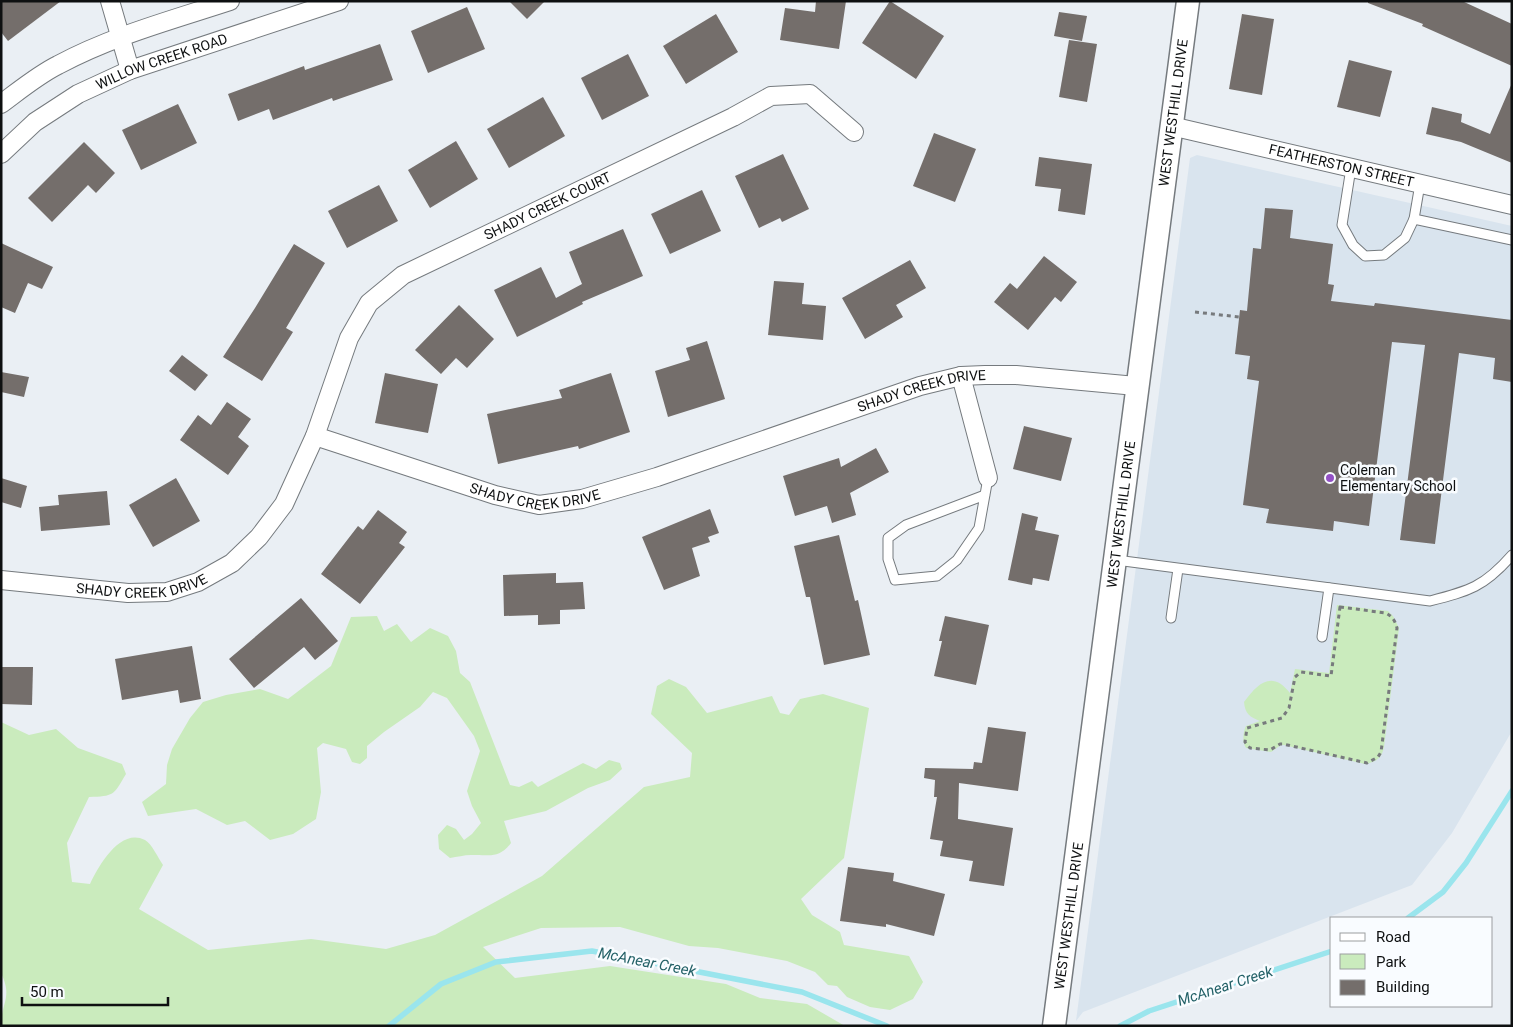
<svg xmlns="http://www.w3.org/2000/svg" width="1513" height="1027" font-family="Roboto,sans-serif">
<rect width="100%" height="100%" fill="#eaeff4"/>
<polygon fill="#d9e4ee" points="1197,155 1512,226 1512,731 1452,833 1412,885 1083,1012 1076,1021 1190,158"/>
<g fill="#caebbd">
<path d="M1337 605 1388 611 1393 616 1399 628 1384 747C1382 758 1376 762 1365 764L1284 745H1281L1271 752 1246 748C1242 742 1243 732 1246 726L1260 721C1250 717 1245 714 1244 702 1258 683 1272 670 1290 693L1295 669 1329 673Z"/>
<path d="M377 616 384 631 397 624 411 642 430 628 448 636 456 651 460 673 470 682 510 785 519 787 532 781 538 787 583 763 596 769 609 760 620 763 622 769 610 780 588 788 546 811 504 821 511 843C498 860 489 854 471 855 464 855 457 857 450 858L439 849 438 835 447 825 456 829 464 840 472 834 481 823 472 806 467 791 480 751 474 736 447 698 433 692 420 707 384 732 367 746V758L360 764 352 762 346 749 323 743 317 748 321 792 316 819 293 834 270 840 245 821 227 825 196 809 148 816 142 802 166 784 167 765 172 749 190 718 203 702 226 695 260 689 288 699 331 666 351 617Z"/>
<path d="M669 679 686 687 707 713 772 696 780 713 789 715 800 699 823 694 869 708 844 858 801 899 812 915 840 932 844 945 909 956 923 982 913 999 890 1010 870 1007 847 997 837 986 828 985 815 972 787 961 718 948 689 946 620 927 541 928 483 947 515 978 610 966 726 984 760 998 807 1004 845 1026H1C1 1002 13 998 1 973V722L29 735 56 729 78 748 122 764 126 774C113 796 114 796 89 797L67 843 72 882 90 884C98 867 120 827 145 840 152 844 158 858 163 865L139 909 208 950 311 939 386 949 435 935 542 876 644 787 690 777 692 753 651 714 657 686Z"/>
</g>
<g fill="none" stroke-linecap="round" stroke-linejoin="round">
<g stroke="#9ae5ed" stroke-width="5.5">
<polyline points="1408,918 1443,892 1466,863 1512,791"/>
<polyline points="389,1026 441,984 496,962 592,951 802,992 887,1026"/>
<polyline points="1120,1026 1149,1011 1332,951"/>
</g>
</g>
<g fill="#746e6b">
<polygon points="1,1 61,1 8,41 1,32"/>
<polygon points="509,1 545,1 527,19"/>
<polygon points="816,1 846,1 839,49 780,40 785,8 815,12"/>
<polygon points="890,1 944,36 916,79 862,43"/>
<polygon points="1368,1 1462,1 1512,24 1512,66 1422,26 1423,24 1368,3"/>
<polygon points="467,7 485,49 428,73 411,31"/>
<polygon points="1059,12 1087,16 1082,41 1054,36"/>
<polygon points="716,14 738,52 686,84 663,46"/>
<polygon points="1242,14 1274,19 1262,95 1229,89"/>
<polygon points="1069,40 1097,44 1087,102 1059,97"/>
<polygon points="380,44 393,80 333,101 332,98 273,120 269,109 238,121 228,94 304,66 305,70"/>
<polygon points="628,54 649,96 602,120 581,78"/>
<polygon points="1349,60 1392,71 1380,117 1337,107"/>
<polygon points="1512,83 1512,163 1461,142 1426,134 1432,107 1462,114 1461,122 1490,134"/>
<polygon points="543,97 565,136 509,168 487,129"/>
<polygon points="178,104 197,143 141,170 122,130"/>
<polygon points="934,133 976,149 955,202 913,186"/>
<polygon points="456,141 478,179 430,208 408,170"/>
<polygon points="84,142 115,173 96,193 88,185 52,222 28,198"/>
<polygon points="783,154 809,209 782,222 780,218 759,228 735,176"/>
<polygon points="1039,157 1092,164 1085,215 1058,211 1061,189 1035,186"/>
<polygon points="379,185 398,221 347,248 328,211"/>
<polygon points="702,190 721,231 670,254 651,214"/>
<polygon points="1265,208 1293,210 1290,238 1333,244 1328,284 1334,285 1331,301 1374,306 1375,303 1512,320 1512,382 1493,379 1495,358 1459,353 1435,544 1400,540 1425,345 1392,342 1369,526 1334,521 1333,531 1266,523 1269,509 1243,505 1259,381 1247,379 1250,356 1235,354 1240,310 1247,311 1253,248 1261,249"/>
<polygon points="623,229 643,276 582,302 583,304 517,337 494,290 541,267 556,298 582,284 569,252"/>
<polygon points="1,243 53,267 42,289 28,283 15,313 1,307"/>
<polygon points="294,244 325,263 286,328 293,332 262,381 223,357 255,308"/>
<polygon points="1044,256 1077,282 1061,302 1055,297 1028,330 994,302 1010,283 1017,289"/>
<polygon points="910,260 926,288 896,305 903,317 865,339 842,298"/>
<polygon points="774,281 804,283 802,304 826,306 823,340 768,335"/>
<polygon points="459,305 494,339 467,368 456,358 441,374 415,350"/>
<polygon points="707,341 725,399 668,417 655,371 690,360 686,348"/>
<polygon points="182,355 208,375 195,391 169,371"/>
<polygon points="1,372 29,377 24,397 1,392"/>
<polygon points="385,373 438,384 428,433 375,423"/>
<polygon points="611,373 630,432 579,449 578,446 498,464 487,414 562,398 559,390"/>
<polygon points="227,402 251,419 238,437 249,446 228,475 180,440 198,415 211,425"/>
<polygon points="1024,426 1072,438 1061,481 1013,469"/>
<polygon points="876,448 889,472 850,493 856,515 832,523 827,506 795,516 783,476 839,458 841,467"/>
<polygon points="1,478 27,486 21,508 1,502"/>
<polygon points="176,478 200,521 153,547 129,505"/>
<polygon points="107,491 110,525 41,531 39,507 59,505 58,495"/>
<polygon points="710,509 719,533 708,537 710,542 692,548 700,576 664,590 642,537"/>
<polygon points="378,510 407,532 399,543 405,547 360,604 321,574 358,526 363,530"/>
<polygon points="1022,513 1038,517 1035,530 1059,535 1049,581 1033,578 1032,585 1008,580"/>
<polygon points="839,535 855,601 858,600 870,655 824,665 810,597 806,597 794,546"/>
<polygon points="556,573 556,583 583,582 585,609 560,610 560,624 538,625 538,615 504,616 503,575"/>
<polygon points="301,598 338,641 315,660 304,647 254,688 229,659"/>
<polygon points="945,616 989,625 976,685 934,676 942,641 939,641"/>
<polygon points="192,646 201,699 180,703 178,690 122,700 115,659"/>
<polygon points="1,667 33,667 32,705 1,704"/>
<polygon points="988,727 1026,732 1018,791 959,783 958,819 1013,828 1004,886 969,881 973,861 940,856 943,841 930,839 937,797 934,797 935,780 924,778 925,768 973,769 974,762 982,763"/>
<polygon points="848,867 894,873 893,881 945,894 934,936 886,924 886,927 840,921"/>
</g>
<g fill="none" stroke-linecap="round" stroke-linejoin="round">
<g stroke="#757a7e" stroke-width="11">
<g id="service">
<polyline points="1351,168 1342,225 1353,245 1365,256 1384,255 1405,238 1414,219"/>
<polyline points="1420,184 1414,219 1512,240"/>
<polyline points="985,495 906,525 888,538 888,559 895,580 937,576 957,560 979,528 988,478"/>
<path d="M1116 560 1430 601C1469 591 1484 587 1512 555"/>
<polyline points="1171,618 1178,569"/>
<polyline points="1322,637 1329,588"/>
</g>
</g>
<g stroke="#757a7e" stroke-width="20">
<g id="minor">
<polyline points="110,1 130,70"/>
<path d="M1 104C20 90 38 75 58 65 112 36 172 20 230 1"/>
<path id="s1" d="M1171 126 1512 205"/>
<path id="s2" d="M1 154 35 122 78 94 130 70 339 1"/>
<polyline points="961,376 988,478"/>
<path id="s3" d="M315 436 495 495 539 505 582 499 657 477 920 386 961 376 985 375H1016L1136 386"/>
<path id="s4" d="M1 580 128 593 167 592 198 582 232 563 259 537 284 504 315 436 349 338 369 303 403 275 733 117 771 96 810 94 854 132"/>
</g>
</g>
<g stroke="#757a7e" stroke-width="25">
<g id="tertiary">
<path id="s5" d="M1054 1026C1100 684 1142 343 1188 1"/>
</g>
</g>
<g stroke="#777a7d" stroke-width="3" stroke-dasharray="4 4" stroke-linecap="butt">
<polyline points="1195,312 1239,317"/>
<path d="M1340 607 1386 613C1393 617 1395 621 1397 628L1381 752 1378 757 1367 763 1283 744H1280L1270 750 1250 748 1245 742 1247 728 1282 718 1289 708 1295 677 1301 672 1331 676Z"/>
</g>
<use href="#service" stroke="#fff" stroke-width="9"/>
<use href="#minor" stroke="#fff" stroke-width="18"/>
<use href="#tertiary" stroke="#fff" stroke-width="22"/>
</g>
<circle fill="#9350c5" stroke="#f9fcff" stroke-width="2" cx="1330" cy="478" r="5"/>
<g text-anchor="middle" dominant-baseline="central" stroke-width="5" stroke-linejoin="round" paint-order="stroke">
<g font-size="14" fill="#0e1011" stroke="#f9fcff">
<text stroke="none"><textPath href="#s2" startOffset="188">WILLOW CREEK ROAD</textPath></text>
<text stroke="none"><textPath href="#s5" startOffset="921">WEST WESTHILL DRIVE</textPath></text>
<text stroke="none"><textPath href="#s1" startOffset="175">FEATHERSTON STREET</textPath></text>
<text stroke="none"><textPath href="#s4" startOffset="740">SHADY CREEK COURT</textPath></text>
<text stroke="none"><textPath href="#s3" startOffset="635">SHADY CREEK DRIVE</textPath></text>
<text stroke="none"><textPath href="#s3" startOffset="230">SHADY CREEK DRIVE</textPath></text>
<text stroke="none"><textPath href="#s5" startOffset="516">WEST WESTHILL DRIVE</textPath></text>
<text stroke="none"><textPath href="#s4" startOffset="142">SHADY CREEK DRIVE</textPath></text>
<text stroke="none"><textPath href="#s5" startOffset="111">WEST WESTHILL DRIVE</textPath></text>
</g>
<g font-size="14" fill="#0e1011" stroke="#f9fcff" text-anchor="start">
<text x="1340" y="470">Coleman<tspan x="1340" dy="16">Elementary School</tspan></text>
</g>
<g font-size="15" font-style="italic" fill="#236167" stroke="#f9fcff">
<text transform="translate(647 962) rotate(11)">McAnear Creek</text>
<text transform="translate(1225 986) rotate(-18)">McAnear Creek</text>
</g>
</g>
<rect width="1513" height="1027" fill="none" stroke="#0e1011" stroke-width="5"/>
<rect x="1330" y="917" width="162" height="90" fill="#f9fcff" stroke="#9b9ea0"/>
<rect x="1340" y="933" width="25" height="8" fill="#ffffff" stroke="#9b9ea0"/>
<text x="1376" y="942" font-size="15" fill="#0e1011">Road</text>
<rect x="1340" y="954" width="25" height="15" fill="#caebbd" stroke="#9b9ea0"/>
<text x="1376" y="967" font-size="15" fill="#0e1011">Park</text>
<rect x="1340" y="980" width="25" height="15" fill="#746e6b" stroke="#9b9ea0"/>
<text x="1376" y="992" font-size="15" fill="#0e1011">Building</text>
<path d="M22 997v8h146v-8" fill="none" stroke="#0e1011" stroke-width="2.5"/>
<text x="30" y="997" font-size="15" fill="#0e1011" stroke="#f9fcff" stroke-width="4" paint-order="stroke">50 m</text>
</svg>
